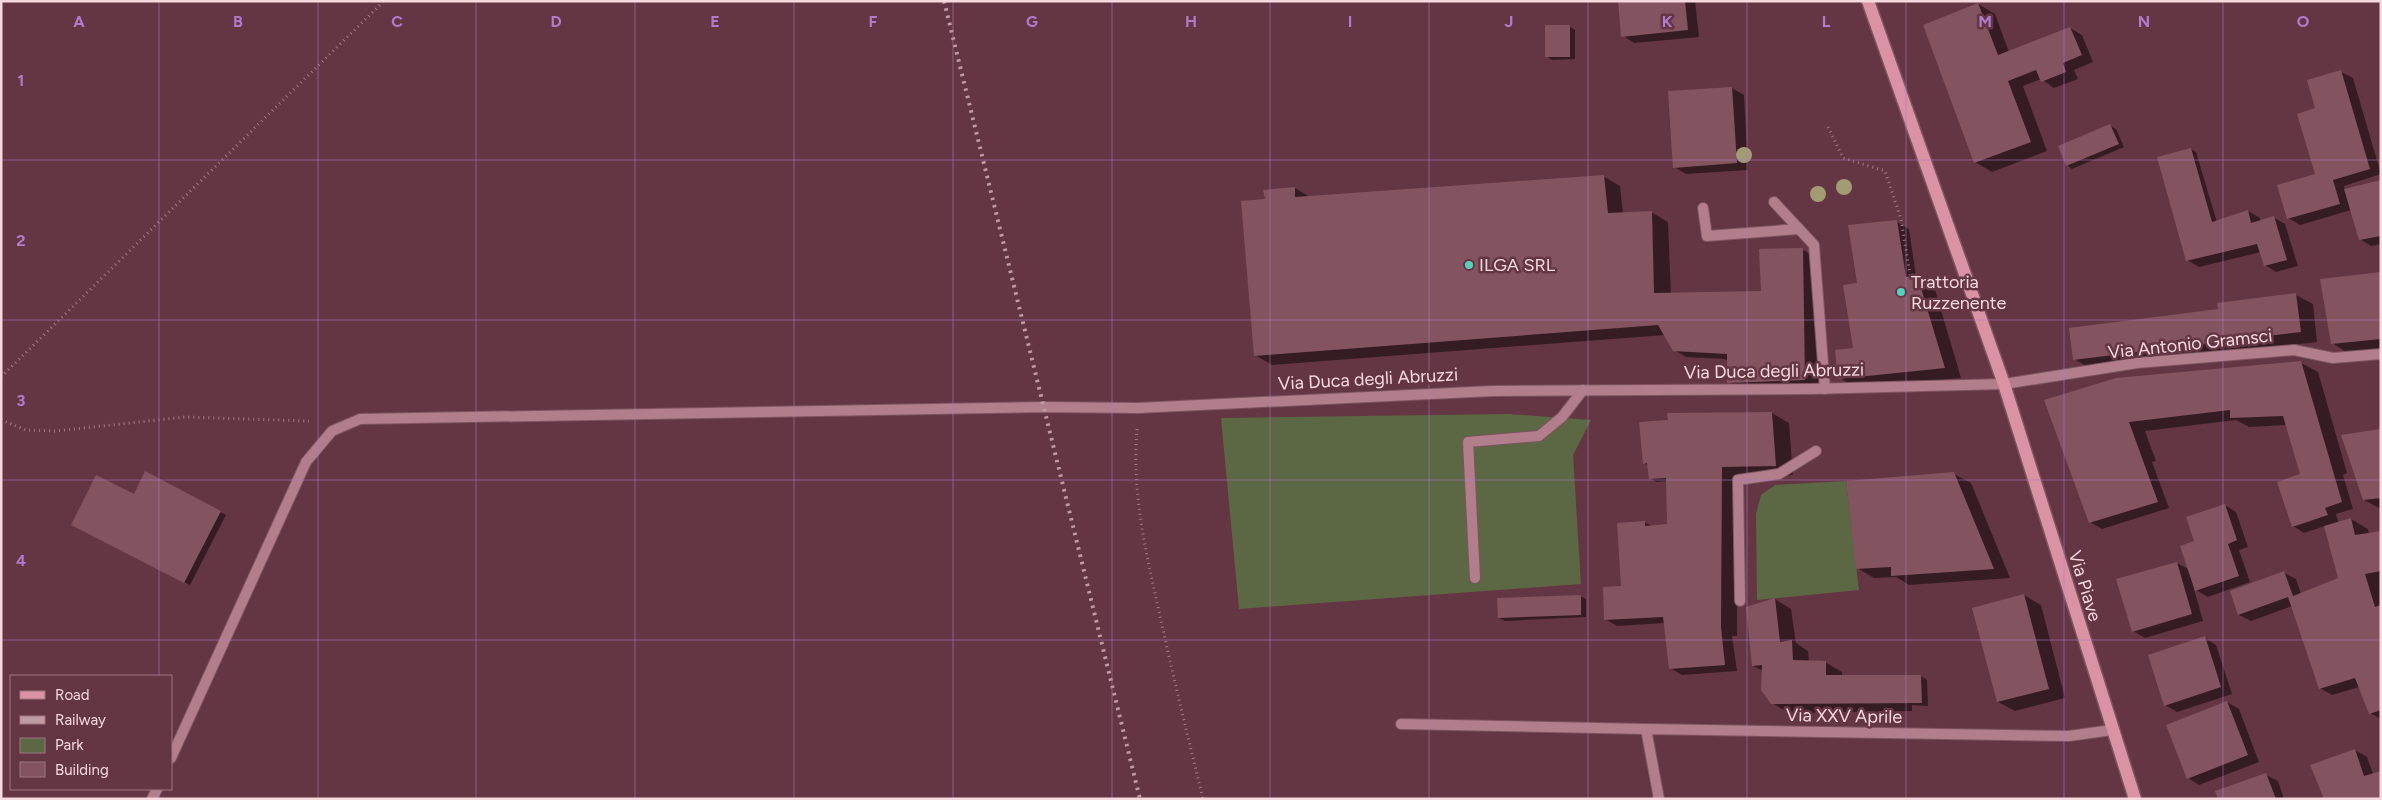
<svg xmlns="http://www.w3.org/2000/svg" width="2382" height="800" font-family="Figtree,sans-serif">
<rect width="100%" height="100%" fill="#643643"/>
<g fill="#5c6743">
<polygon points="1509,414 1591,420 1573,455 1581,584 1239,609 1221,418"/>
<polygon points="1846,481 1859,590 1757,600 1756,514 1761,495 1775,485"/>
</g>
<g fill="#0007">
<polygon points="1619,1 1695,1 1699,37 1634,43 1623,36"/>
<polygon points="1978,4 1995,14 2009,52 2070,28 2082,35 2093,62 2074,70 2078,79 2054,88 2041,79 2023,86 2047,151 1992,172 1975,162"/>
<polygon points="1569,26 1575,30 1575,59 1552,60 1546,56"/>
<polygon points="2341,72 2353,78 2381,174 2344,186 2345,190 2381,181 2381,244 2371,246 2360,239 2351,210 2300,225 2288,218 2317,175 2317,109"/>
<polygon points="1732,88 1744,95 1748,170 1686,174 1674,167"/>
<polygon points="2110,126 2116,129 2124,147 2072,169 2067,165"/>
<polygon points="2191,149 2196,152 2217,222 2248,211 2260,218 2260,221 2273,217 2285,224 2298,266 2276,272 2265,265 2261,252 2199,267 2187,260"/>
<polygon points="1603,176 1620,186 1623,213 1651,212 1668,222 1671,294 1762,292 1803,250 1820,259 1822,389 1746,392 1729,382 1728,361 1724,359 1686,357 1674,350 1665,335 1272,365 1255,355 1266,200 1295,188 1310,197"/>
<polygon points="1897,222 1909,229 1916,276 1934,286 1961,378 1856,388 1840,378 1854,349 1862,284"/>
<polygon points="2381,273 2381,353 2353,356 2332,343"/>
<polygon points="2296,295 2313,304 2317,342 2091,369 2074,359 2219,310"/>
<polygon points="2301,363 2318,372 2347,473 2343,475 2353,509 2336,514 2339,523 2351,519 2368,529 2369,534 2381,532 2381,719 2370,713 2359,687 2332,695 2320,688 2292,606 2251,621 2239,615 2231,592 2284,573 2296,579 2301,594 2340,579 2325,526 2304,533 2293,526 2301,475 2287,425 2249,427 2236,420 2145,431 2156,461 2152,462 2169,508 2102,529 2090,522 2046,401"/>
<polygon points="1772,413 1789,423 1793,475 1738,476 1737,636 1732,636 1737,671 1682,675 1670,668 1665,623 1617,626 1605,619 1623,587 1644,522 1652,526 1669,525 1668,481 1656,482 1650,478 1649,466 1644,463"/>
<polygon points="2381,430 2381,509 2364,500"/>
<polygon points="1954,474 1971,483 2010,578 1909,585 1896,577 1874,578 1857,568"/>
<polygon points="139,498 220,512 226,515 190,585 132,556"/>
<polygon points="2225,505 2236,512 2248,547 2239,550 2250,582 2208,597 2194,589 2203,621 2145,638 2133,631 2177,563 2190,570 2196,542"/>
<polygon points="2024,595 2041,605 2065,698 2015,711 1998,702"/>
<polygon points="1580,596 1586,599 1586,617 1505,621 1499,618"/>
<polygon points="1775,599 1791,609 1796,643 1808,651 1809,662 1825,662 1842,672 1842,676 1921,676 1927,680 1928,706 1912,705 1912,711 1789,713 1772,703 1763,671 1753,666"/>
<polygon points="2205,638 2216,645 2232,694 2177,712 2165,705"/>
<polygon points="2227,702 2239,709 2259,762 2199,785 2188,778"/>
<polygon points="2355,750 2367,757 2373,774 2326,799"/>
<polygon points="2266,775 2278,781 2284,799 2219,799"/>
</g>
<g fill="#845360">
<polygon points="1618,1 1685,1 1688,30 1621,37"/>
<polygon points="1978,3 1998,55 2070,27 2082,55 2063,63 2066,72 2041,82 2036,70 2008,81 2031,142 1974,163 1923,25"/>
<rect x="1545" y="25" width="25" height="32"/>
<polygon points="2341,70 2370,169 2333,180 2340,204 2287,219 2277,185 2315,174 2297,114 2315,108 2307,80"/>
<polygon points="1732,87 1737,163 1673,168 1668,91"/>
<polygon points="2110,124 2119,144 2066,166 2058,146"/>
<polygon points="2191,148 2212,222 2248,210 2251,223 2274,216 2287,260 2264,266 2257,244 2186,261 2157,157"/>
<polygon points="1604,175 1608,213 1652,211 1654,293 1761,291 1759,249 1803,248 1805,380 1727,383 1727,354 1673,351 1658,325 1254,356 1241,201 1265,199 1263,190 1295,187 1295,197"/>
<polygon points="2381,180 2381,236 2359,240 2344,189"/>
<polygon points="1897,220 1906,277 1917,275 1945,368 1838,379 1835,350 1853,348 1843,285 1857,283 1848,225"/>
<polygon points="2381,272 2381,339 2331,344 2320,279"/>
<polygon points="2296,293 2301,332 2073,360 2069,328 2218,309 2217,303"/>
<polygon points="2301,361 2342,502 2325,508 2328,515 2292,527 2277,482 2300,474 2283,416 2230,418 2230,410 2129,422 2158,502 2089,523 2044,400 2116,378"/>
<polygon points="1772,412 1776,466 1722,467 1721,627 1725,665 1669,669 1663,617 1604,620 1603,587 1621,586 1617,523 1645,521 1645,526 1667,524 1666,478 1649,479 1647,463 1643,464 1639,422 1668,420 1667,413"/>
<polygon points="2381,429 2381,498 2363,500 2341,435"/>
<polygon points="145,471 221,511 184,583 71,525 96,475 134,494"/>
<polygon points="1954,472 1994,569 1891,576 1891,567 1856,569 1846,481"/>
<polygon points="2225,504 2237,540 2228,544 2239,576 2195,591 2180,546 2194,541 2186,517"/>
<polygon points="2351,518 2355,535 2381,531 2381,571 2365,574 2375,607 2381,605 2381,710 2369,714 2355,678 2319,689 2288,597 2238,615 2230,591 2284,571 2293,596 2338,578 2324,526"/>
<polygon points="2177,562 2192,614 2132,632 2116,579"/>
<polygon points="2024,594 2049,689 1997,702 1972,608"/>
<polygon points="1581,595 1581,615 1498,618 1497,598"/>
<polygon points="1775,598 1780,642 1792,640 1793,660 1826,661 1826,675 1921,675 1922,703 1771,704 1761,690 1762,665 1752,666 1746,607"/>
<polygon points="2205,636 2221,687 2164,706 2148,655"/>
<polygon points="2227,701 2248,755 2187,779 2166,725"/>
<polygon points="2355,749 2364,776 2381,771 2381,799 2324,799 2310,765"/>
<polygon points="2266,773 2276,799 2218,799 2215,791"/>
</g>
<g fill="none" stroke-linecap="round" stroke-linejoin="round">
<g stroke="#7c5560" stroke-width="12">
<g id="lane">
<polyline points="1774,202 1814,245 1825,389"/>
<polyline points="1703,208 1707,236 1799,229"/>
<polyline points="1475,578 1468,442 1539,436 1562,417 1583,390"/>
<polyline points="1740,601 1738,480 1779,474 1816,451"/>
</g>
</g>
<g stroke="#7c5560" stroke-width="12">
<g id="street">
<polyline points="1401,724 1646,729"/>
<polyline points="171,758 306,462 332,431 360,419 1044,407 1138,408 1493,391 1809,389 2004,384 2137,363 2294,350 2333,358 2381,354"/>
<polyline points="152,799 157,789"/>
<polyline points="1659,799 1646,729 2069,736 2112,730"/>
</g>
</g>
<g stroke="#7c5560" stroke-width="15">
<polyline id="primary" points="1868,1 2004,384 2135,799"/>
</g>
<g stroke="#a17a84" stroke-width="3" stroke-dasharray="1 4" stroke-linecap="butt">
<polyline points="1828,127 1843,158 1885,171 1901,219 1910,275"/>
<polyline points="1,377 384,1"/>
<polyline points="1,420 26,430 56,431 185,417 309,421"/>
<path d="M1137 429C1132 488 1144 545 1157 602 1171 668 1187 733 1203 799"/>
</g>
<use href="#lane" stroke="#b27e8b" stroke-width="10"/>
<use href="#street" stroke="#b27e8b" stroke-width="10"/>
<use href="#primary" stroke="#da92a4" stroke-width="12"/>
<polyline stroke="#bf9ba4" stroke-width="4" stroke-dasharray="2.5 5" stroke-linecap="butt" points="944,1 1140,799"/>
</g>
<g fill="#a29c72">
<circle cx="1744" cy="155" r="8"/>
<circle cx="1844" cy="187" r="8"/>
<circle cx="1818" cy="194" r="8"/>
</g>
<path fill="none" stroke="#b27acd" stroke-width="1" stroke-opacity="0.55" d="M159 1V676M318 1V799M476 1V799M635 1V799M794 1V799M953 1V799M1112 1V799M1270 1V799M1429 1V799M1588 1V799M1747 1V799M1906 1V799M2064 1V799M2223 1V799M1 160H2381M1 320H2381M1 480H2381M1 640H2381M159 789V799"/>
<g fill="#5acebd" stroke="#643643" stroke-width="2">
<circle cx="1469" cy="265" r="5"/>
<circle cx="1901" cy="292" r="5"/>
</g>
<g text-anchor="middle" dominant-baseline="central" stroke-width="5" stroke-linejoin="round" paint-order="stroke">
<g font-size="18" fill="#f6d9df" stroke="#643643" text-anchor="start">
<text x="1479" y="265">ILGA SRL</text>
<text x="1911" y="282">Trattoria<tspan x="1911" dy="21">Ruzzenente</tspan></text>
</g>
<g font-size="18" fill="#f6d9df" stroke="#643643">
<text transform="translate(2190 344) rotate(-6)">Via Antonio Gramsci</text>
<text transform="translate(1774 371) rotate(-1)">Via Duca degli Abruzzi</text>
<text transform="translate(1368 379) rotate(-3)">Via Duca degli Abruzzi</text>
<text transform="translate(2085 586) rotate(73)">Via Piave</text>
<text transform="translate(1844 716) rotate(1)">Via XXV Aprile</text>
</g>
</g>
<g font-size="16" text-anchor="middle" font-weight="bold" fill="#b27acd" stroke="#643643" stroke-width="5" stroke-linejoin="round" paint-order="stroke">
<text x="79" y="27">A</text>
<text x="238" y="27">B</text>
<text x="397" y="27">C</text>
<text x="556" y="27">D</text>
<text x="715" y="27">E</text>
<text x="873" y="27">F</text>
<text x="1032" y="27">G</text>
<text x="1191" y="27">H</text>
<text x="1350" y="27">I</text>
<text x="1509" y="27">J</text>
<text x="1667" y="27">K</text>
<text x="1826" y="27">L</text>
<text x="1985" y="27">M</text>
<text x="2144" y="27">N</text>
<text x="2303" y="27">O</text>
<text x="21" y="86">1</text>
<text x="21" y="246">2</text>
<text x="21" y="406">3</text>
<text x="21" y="566">4</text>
</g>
<rect width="2382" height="800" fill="none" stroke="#f6d9df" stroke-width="5"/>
<rect x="10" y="675" width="162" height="115" fill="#643643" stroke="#9e7781"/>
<rect x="20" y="691" width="25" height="8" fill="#da92a4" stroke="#9e7781"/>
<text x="55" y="700" font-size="15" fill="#f6d9df">Road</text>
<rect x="20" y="716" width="25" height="8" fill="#bf9ba4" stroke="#9e7781"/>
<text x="55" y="725" font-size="15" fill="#f6d9df">Railway</text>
<rect x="20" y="738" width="25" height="15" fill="#5c6743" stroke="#9e7781"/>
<text x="55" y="750" font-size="15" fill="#f6d9df">Park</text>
<rect x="20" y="762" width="25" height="15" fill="#845360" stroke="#9e7781"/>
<text x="55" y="775" font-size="15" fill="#f6d9df">Building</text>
</svg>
